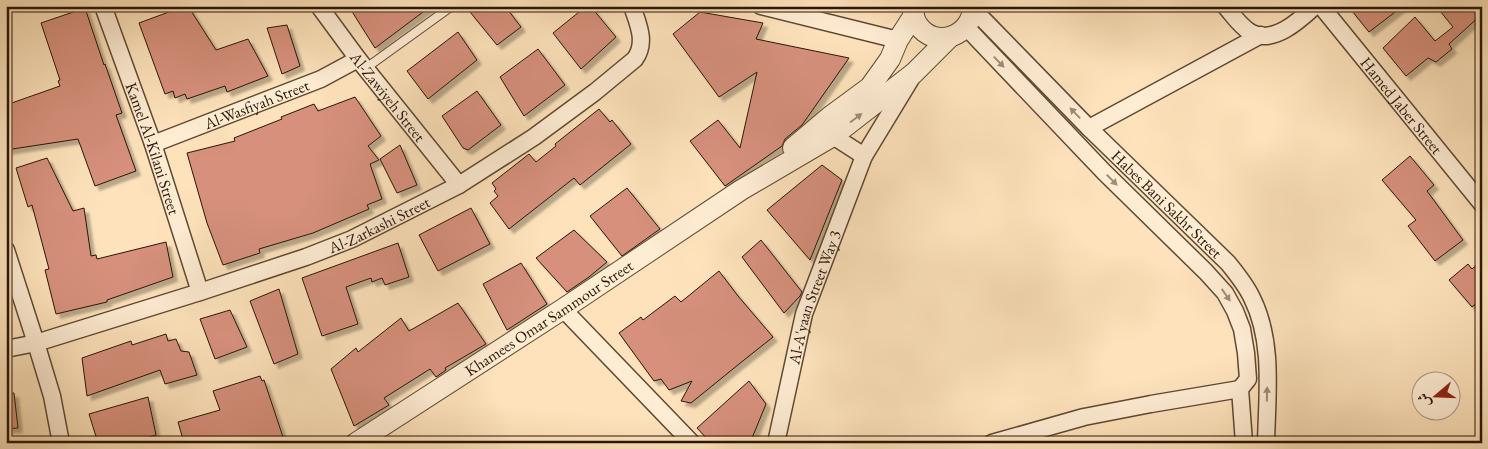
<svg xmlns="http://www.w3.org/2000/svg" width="1488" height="449" font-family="'EB Garamond',Amiri,serif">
<defs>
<filter id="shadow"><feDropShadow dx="4.5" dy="4.5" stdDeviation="1" flood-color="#0004"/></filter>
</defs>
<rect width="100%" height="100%" fill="#fde2bb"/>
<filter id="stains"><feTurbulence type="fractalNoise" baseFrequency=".004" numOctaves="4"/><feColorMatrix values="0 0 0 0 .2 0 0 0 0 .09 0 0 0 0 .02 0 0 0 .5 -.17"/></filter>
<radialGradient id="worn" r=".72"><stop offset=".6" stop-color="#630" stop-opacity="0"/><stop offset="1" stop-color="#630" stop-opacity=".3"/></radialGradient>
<g fill="#d6907b" stroke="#2a1606" filter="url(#shadow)">
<polygon points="185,6 188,6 216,50 248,39 268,76 227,92 225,86 187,99 185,94 175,98 173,91 165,94 139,23"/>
<polygon points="357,6 431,6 375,48 351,10"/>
<polygon points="477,6 505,6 521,27 497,45 470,12"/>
<polygon points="1348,6 1403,6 1369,32"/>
<polygon points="1436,6 1482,6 1482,14 1449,44 1452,49 1436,62 1428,58 1406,76 1383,48 1415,17 1435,41 1453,27"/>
<polygon points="85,8 104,65 105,64 122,113 116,115 136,171 95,186 78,139 6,150 6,105 60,86 58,81 60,80 41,23"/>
<polygon points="592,8 616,37 581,69 553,33 579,12"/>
<polygon points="700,12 763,23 756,39 849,58 802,125 785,139 782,146 725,186 690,141 718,120 740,148 757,72 719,97 673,34"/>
<polygon points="287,25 300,66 282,74 267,28"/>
<polygon points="458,32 477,60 428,99 407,71"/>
<polygon points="538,49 565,85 524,116 500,77"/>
<polygon points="477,91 501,125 468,150 463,148 442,116"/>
<polygon points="355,97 381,136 368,146 379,160 370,164 382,199 367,205 369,209 313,233 259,249 260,253 223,265 207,223 187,153 235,141 234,138 282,119 281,117 314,104 318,111"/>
<polygon points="599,109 610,122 612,120 631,144 580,185 574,178 509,229 490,203 498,196 494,191 496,189 492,183 529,154 536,162 556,146 555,144"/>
<polygon points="400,145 417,185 397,193 380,159"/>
<polygon points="1410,156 1434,185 1427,191 1463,240 1435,261 1408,226 1416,220 1382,180"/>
<polygon points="47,158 73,211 84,208 91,256 96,255 97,259 166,242 173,277 107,300 107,302 56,314 45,270 49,269 32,205 28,207 16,168"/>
<polygon points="822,165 842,180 810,260 767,210"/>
<polygon points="627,188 660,229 622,256 590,216"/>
<polygon points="471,208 490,244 438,271 419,235"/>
<polygon points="574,230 607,262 589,277 567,292 536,258"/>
<polygon points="761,240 802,292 800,296 784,313 742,257"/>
<polygon points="398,243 409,277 385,285 382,278 372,282 371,278 346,287 358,324 322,336 302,278"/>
<polygon points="1482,260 1482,299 1472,307 1449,280 1468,264 1472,269"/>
<polygon points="521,263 547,304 507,330 483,284"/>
<polygon points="719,271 738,296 773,337 739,364 691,403 681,401 692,381 669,390 661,379 654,381 619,333 641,317 643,320 675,296 681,302"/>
<polygon points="279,289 298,354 274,364 250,301"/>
<polygon points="458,303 486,344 445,368 446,370 436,377 430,369 384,398 389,405 354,426 331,369 356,348 358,352 401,318 409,331"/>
<polygon points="230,310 247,347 215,359 200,319"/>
<polygon points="166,334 168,341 176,339 181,351 189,352 197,375 165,384 160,370 87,396 82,358 131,341 132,345"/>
<polygon points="260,376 262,381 264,380 285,443 184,443 178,422 220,410 213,391"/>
<polygon points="749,381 766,404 750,443 711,443 697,428"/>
<polygon points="6,393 14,393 18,428 6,429"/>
<polygon points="148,397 156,435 130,443 98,443 89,414"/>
</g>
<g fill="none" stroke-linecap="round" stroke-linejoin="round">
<g stroke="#5f4933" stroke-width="10">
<polyline id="service" points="366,68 452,6"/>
</g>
<g stroke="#5f4933" stroke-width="19">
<g id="minor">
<path id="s1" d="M103 6 153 144 200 292"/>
<path id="s2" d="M319 6 358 59 459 185"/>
<polyline points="761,6 898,40"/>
<path d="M1225 6C1233 15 1240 26 1250 32 1272 46 1300 20 1315 6"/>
<path id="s3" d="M1321 6 1482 204"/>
<path id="s4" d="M973 9 1089 128 1228 263C1237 274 1246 285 1252 298 1274 342 1267 395 1266 443"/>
<polyline points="966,27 1104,172 1206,272 1225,293 1235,311 1242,329 1246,353 1248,379 1240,389 1244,443"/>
<polyline points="1089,128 1261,35"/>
<polyline points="833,136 864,156"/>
<path id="s5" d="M153 144 321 79 358 59"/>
<polyline points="6,250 36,343 52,396 61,443"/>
<polyline points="563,309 692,443"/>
<path id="s6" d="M6 349 36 343 200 292 306 257 352 239 459 185 534 137 595 92 635 59C647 42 638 24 632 6"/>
<path id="s7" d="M776 443 804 314 864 156 912 77"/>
<polyline points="992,443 1084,417 1151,404 1240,389"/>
</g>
</g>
<g stroke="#5f4933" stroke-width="22">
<g id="tertiary">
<path d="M912 6C913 12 914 20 918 25 935 50 973 36 973 6"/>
<polyline points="793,148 832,115 870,87 890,59 898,40 914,15"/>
<path id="s8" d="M356 443 563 309 741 190 833 136 914 73 949 38"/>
</g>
</g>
<use href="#service" stroke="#feecd3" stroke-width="8"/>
<use href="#minor" stroke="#feecd3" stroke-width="16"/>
<use href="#tertiary" stroke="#feecd3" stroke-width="20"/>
</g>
<defs><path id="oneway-solid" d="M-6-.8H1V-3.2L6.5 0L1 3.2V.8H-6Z" transform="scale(1.25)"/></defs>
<g fill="#9f8c77">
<use href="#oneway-solid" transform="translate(999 62) rotate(46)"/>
<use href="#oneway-solid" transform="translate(1075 113) rotate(-134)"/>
<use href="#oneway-solid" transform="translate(856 118) rotate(-37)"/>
<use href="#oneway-solid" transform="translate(1112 180) rotate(45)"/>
<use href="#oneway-solid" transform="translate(1226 295) rotate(55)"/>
<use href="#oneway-solid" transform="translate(1267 394) rotate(-89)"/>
</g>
<g text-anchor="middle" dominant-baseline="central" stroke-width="4" stroke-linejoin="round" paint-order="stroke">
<g font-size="16" fill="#2a1606" stroke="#feecd3">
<text stroke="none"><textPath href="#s2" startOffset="114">Al-Zawiyeh Street</textPath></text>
<text stroke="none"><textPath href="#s5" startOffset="111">Al-Wasfiyah Street</textPath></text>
<text stroke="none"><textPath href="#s3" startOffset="128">Hamed Jaber Street</textPath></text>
<text stroke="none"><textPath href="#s1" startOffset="151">Kamel Al-Kilani Street</textPath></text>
<text stroke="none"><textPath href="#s4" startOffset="275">Habes Bani Sakhr Street</textPath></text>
<text stroke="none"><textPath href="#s6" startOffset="394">Al-Zarkashi Street</textPath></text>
<text stroke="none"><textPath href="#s7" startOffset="151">Al-A'yaan Street Way 3</textPath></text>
<text stroke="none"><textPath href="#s8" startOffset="230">Khamees Omar Sammour Street</textPath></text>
</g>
</g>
<rect width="1488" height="449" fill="none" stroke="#fde2bb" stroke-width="25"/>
<rect x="8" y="8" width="1473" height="434" fill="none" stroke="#2a1606" stroke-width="2.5"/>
<rect x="12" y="12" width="1463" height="424" fill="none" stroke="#2a1606"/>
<g transform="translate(1436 396) rotate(251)"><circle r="24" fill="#feecd3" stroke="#a99681"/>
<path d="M0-4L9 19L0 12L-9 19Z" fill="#8f2418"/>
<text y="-8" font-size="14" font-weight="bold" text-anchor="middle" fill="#2a1606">ش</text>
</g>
<rect width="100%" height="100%" filter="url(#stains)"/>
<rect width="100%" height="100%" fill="url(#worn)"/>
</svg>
